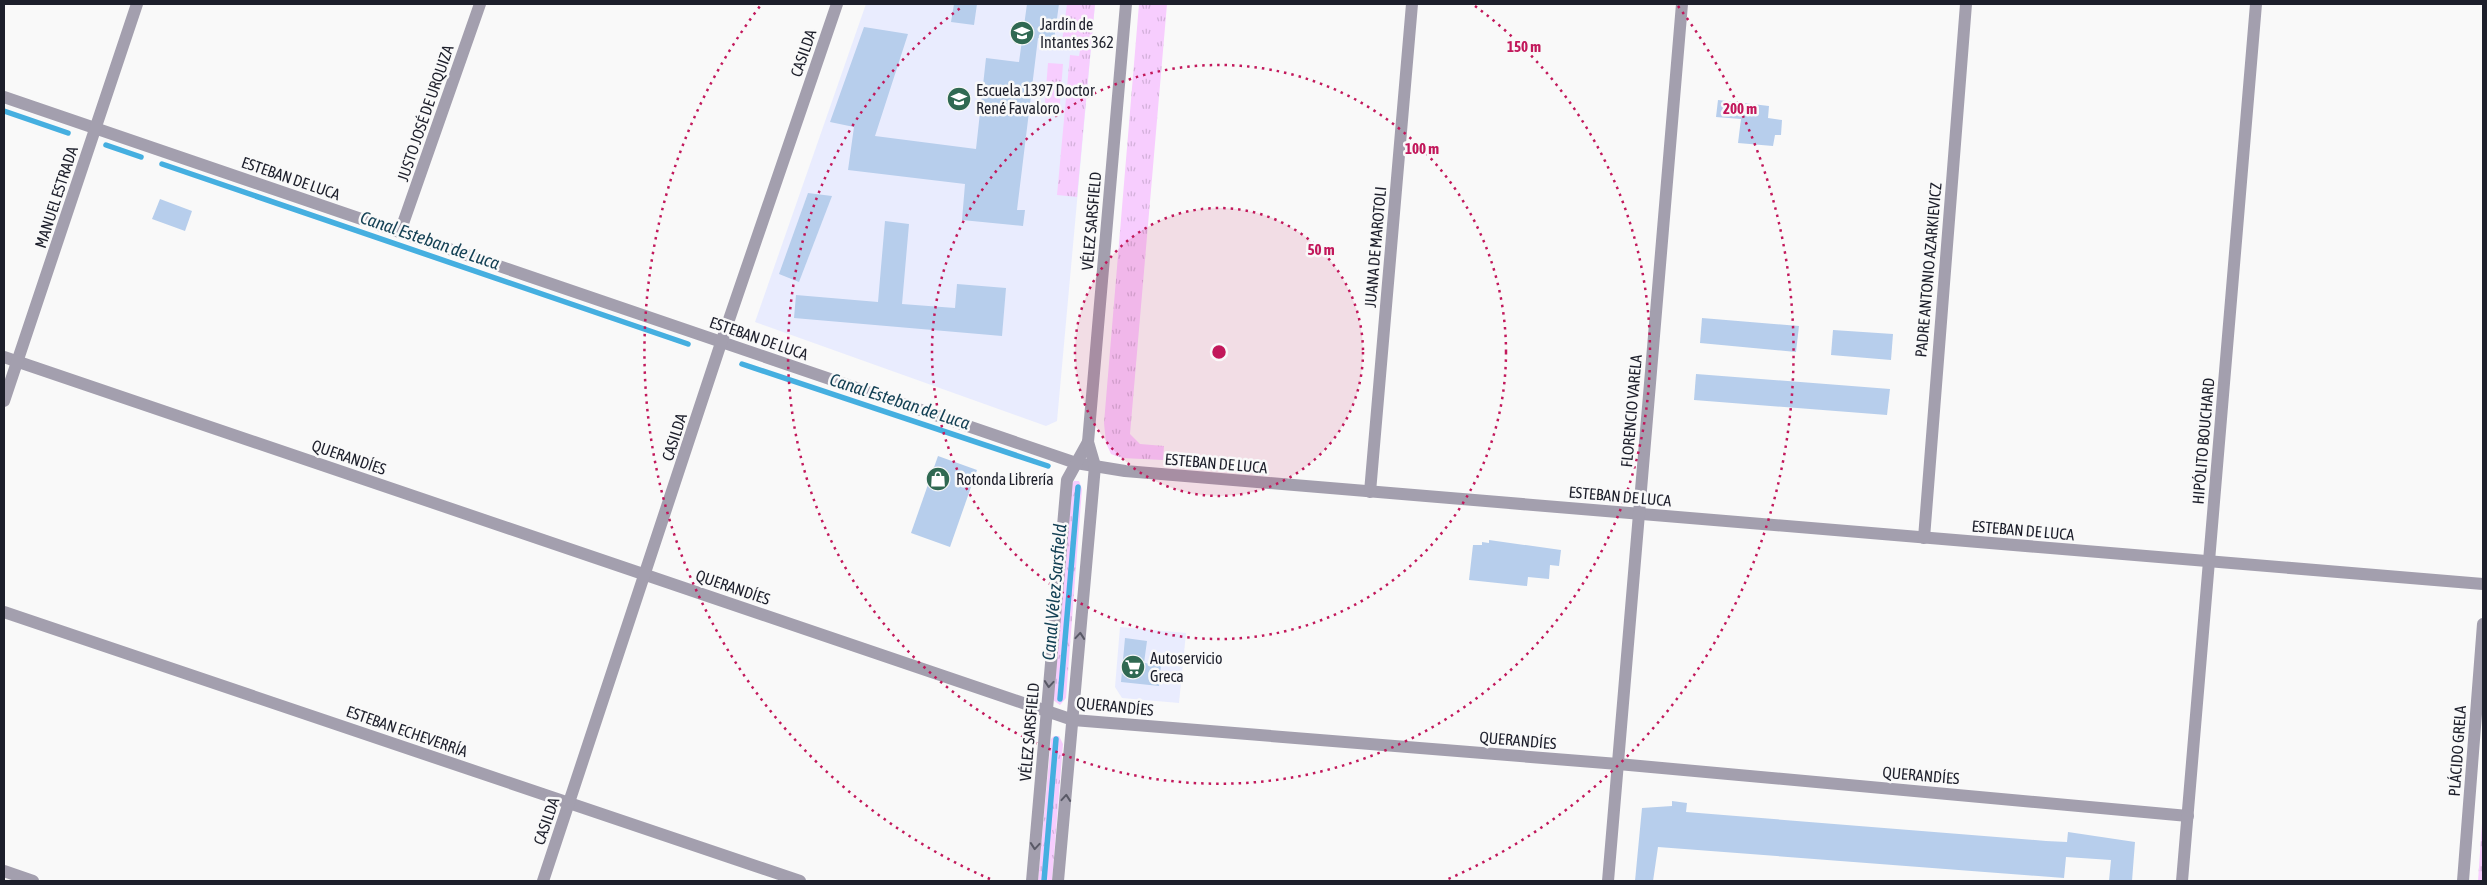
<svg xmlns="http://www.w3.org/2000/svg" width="2487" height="885" font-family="'Asap Condensed',sans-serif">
<defs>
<pattern id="grass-tufts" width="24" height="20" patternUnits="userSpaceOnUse" patternTransform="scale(1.25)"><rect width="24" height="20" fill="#f7cdfe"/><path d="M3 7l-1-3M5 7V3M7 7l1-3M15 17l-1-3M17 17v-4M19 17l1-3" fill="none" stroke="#d3b0da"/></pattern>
</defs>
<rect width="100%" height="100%" fill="#f9f9f9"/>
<g fill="#e9ecfe">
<polygon points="866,4 1095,4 1057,421 1046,426 755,322"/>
<polygon points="1120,627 1186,633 1179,703 1122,698 1115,687"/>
</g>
<g fill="url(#grass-tufts)">
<polygon points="1067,4 1095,4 1077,197 1057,195 1070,55 1079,56 1081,45 1062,42"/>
<polygon points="1139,4 1167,4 1130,434 1140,444 1164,446 1163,460 1122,458 1111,454 1106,443 1104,423"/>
<polygon points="1048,63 1063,64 1059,115 1044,114"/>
<polygon points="1074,481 1079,481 1082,489 1066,698 1060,705 1053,700 1072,484"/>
<polygon points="1054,736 1059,736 1063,744 1052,881 1038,881 1051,739"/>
<polygon points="2483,809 2483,881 2478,881"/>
</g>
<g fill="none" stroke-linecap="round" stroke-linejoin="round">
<g stroke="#45afe0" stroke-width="5.5">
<polyline points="4,111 68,133"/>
<polyline points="106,145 141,157"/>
<polyline points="162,164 688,344"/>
<polyline points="742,364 1048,466"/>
<polyline points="1060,699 1078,487"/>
<polyline points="1044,881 1056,739"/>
</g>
</g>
<g fill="#b7ceec">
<polygon points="954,4 977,4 974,25 951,22"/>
<polygon points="1027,4 1059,4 1054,40 1038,38 1017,210 1025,210 1023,226 962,220 965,184 848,170 854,127 830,122 864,27 908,34 875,136 976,149 986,58 1019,62"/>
<polygon points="1718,100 1769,106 1768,118 1782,120 1781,135 1775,135 1773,146 1738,143 1741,119 1716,117"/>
<polygon points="808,193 832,196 799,282 779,274"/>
<polygon points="160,199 192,211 185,231 152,219"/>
<polygon points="885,221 909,224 902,304 955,308 957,284 1006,288 1002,336 794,318 796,295 878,302"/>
<polygon points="1702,318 1799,326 1796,352 1700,343"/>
<polygon points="1833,330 1893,334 1891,360 1831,355"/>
<polygon points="1696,374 1890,389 1887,415 1694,400"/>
<polygon points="938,456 977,470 950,547 911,533"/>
<polygon points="1489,540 1561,550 1559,566 1550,565 1549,579 1528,577 1527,586 1469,580 1473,545 1482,545 1482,542 1489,543"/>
<polygon points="1125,638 1147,641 1144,663 1161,665 1159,686 1121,682"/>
<polygon points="1672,801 1687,803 1686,812 2046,841 2067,842 2068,832 2135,842 2132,881 2109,881 2111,860 2066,857 2064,878 1658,847 1653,881 1635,881 1642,808 1672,806"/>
</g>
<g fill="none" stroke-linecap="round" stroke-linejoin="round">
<g stroke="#a39fae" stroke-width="12">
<polyline points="4,97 1076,463 1125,471 2483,584"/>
<polyline points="400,232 480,4"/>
<polyline points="4,357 1073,720 1618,764 2188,816"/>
<polyline points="4,401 137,4"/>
<polyline points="1370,492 1412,4"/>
<polyline points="1924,538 1966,4"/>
<polyline points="4,612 800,881"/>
<polyline points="4,871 33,881"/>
<polyline points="543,881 721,343 837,4"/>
<polyline points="1032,881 1067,480 1088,442"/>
<polyline points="1058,881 1095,466 1088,442 1126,4"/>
<polyline points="1608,881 1682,4"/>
<polyline points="2182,881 2256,4"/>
<polyline points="2463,881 2483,624"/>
</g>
</g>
<defs><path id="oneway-chevron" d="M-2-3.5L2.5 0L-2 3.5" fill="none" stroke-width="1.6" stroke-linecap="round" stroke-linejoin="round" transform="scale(1.25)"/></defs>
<g stroke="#595966">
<use href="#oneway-chevron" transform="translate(1080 636) rotate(-85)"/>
<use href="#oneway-chevron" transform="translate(1049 684) rotate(95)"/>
<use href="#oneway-chevron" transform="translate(1066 798) rotate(-85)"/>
<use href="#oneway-chevron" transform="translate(1035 846) rotate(95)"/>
</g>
<circle cx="1219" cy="352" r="144" fill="#c2185b" fill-opacity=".12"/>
<g fill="none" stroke="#c2185b" stroke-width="2.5" stroke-dasharray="2.5 5">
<circle cx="1219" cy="352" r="144"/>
<circle cx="1219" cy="352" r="287"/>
<path d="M1475 6A431 431 0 1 1 963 6"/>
<path d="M990 879A575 575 0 0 1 760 6M1678 6A575 575 0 0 1 1448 879"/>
</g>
<defs>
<g id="school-disc" transform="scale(1.25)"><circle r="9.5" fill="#306952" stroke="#f9f9f9"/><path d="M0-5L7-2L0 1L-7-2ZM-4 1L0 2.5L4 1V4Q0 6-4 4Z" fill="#fff"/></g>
<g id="shop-disc" transform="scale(1.25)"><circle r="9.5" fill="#306952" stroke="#f9f9f9"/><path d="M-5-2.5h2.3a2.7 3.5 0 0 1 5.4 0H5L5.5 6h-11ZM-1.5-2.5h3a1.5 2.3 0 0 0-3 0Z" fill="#fff"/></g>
<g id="supermarket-disc" transform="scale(1.25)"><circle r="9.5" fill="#306952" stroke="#f9f9f9"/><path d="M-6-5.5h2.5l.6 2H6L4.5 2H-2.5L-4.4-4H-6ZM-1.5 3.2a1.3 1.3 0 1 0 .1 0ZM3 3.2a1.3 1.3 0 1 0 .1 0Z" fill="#fff"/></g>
</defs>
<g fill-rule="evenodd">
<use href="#school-disc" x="1022" y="33"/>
<use href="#school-disc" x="959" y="99"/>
<use href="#shop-disc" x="938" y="479"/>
<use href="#supermarket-disc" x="1133" y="667"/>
</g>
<g text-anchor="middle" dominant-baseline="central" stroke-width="5" stroke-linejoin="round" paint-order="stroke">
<g font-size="16" fill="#1d1f2b" stroke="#f9f9f9" text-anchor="start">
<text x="1040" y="24">Jardín de<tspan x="1040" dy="18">Intantes 362</tspan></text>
<text x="976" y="90">Escuela 1397 Doctor<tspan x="976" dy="18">René Favaloro</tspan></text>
<text x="956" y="479">Rotonda Librería</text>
<text x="1150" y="658">Autoservicio<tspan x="1150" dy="18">Greca</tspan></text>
</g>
<g font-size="16" fill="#1d1f2b" stroke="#f9f9f9">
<text transform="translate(803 53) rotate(-71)">CASILDA</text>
<text transform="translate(425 113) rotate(-71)">JUSTO JOSÉ DE URQUIZA</text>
<text transform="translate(291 178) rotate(19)">ESTEBAN DE LUCA</text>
<text transform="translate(56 197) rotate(-72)">MANUEL ESTRADA</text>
<text transform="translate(1091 221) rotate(-85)">VÉLEZ SARSFIELD</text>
<text transform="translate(1375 247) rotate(-85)">JUANA DE MAROTOLI</text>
<text transform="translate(1928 270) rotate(-85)">PADRE ANTONIO AZARKIEVICZ</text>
<text transform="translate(759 338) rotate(19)">ESTEBAN DE LUCA</text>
<text transform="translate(1631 411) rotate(-85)">FLORENCIO VARELA</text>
<text transform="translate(674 437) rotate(-72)">CASILDA</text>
<text transform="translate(2203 441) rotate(-85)">HIPÓLITO BOUCHARD</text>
<text transform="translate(349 457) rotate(19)">QUERANDÍES</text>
<text transform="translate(1216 463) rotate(5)">ESTEBAN DE LUCA</text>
<text transform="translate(1620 496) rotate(5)">ESTEBAN DE LUCA</text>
<text transform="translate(2023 530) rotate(5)">ESTEBAN DE LUCA</text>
<text transform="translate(733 587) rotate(19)">QUERANDÍES</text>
<text transform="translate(1115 706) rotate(6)">QUERANDÍES</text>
<text transform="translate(407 731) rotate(19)">ESTEBAN ECHEVERRÍA</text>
<text transform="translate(1029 732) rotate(-85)">VÉLEZ SARSFIELD</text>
<text transform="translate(1518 740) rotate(5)">QUERANDÍES</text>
<text transform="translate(2457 751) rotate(-86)">PLÁCIDO GRELA</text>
<text transform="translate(1921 775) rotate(5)">QUERANDÍES</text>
<text transform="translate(546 821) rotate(-71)">CASILDA</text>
</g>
<g font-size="18" font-style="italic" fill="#144155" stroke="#f9f9f9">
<text transform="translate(430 240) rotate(19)">Canal Esteban de Luca</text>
<text transform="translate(900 401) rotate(18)">Canal Esteban de Luca</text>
<text transform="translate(1054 592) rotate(-85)">Canal Vélez Sarsfield</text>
</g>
</g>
<circle cx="1219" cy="352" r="8" fill="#c2185b" stroke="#f9f9f9" stroke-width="2.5"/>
<g font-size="15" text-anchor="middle" font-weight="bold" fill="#c2185b" stroke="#f9f9f9" stroke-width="5" stroke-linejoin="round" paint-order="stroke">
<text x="1524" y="52">150 m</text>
<text x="1740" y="114">200 m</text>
<text x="1422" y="154">100 m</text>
<text x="1321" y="255">50 m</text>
</g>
<rect width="2487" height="885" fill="none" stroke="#1d1f2b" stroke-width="10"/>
</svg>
